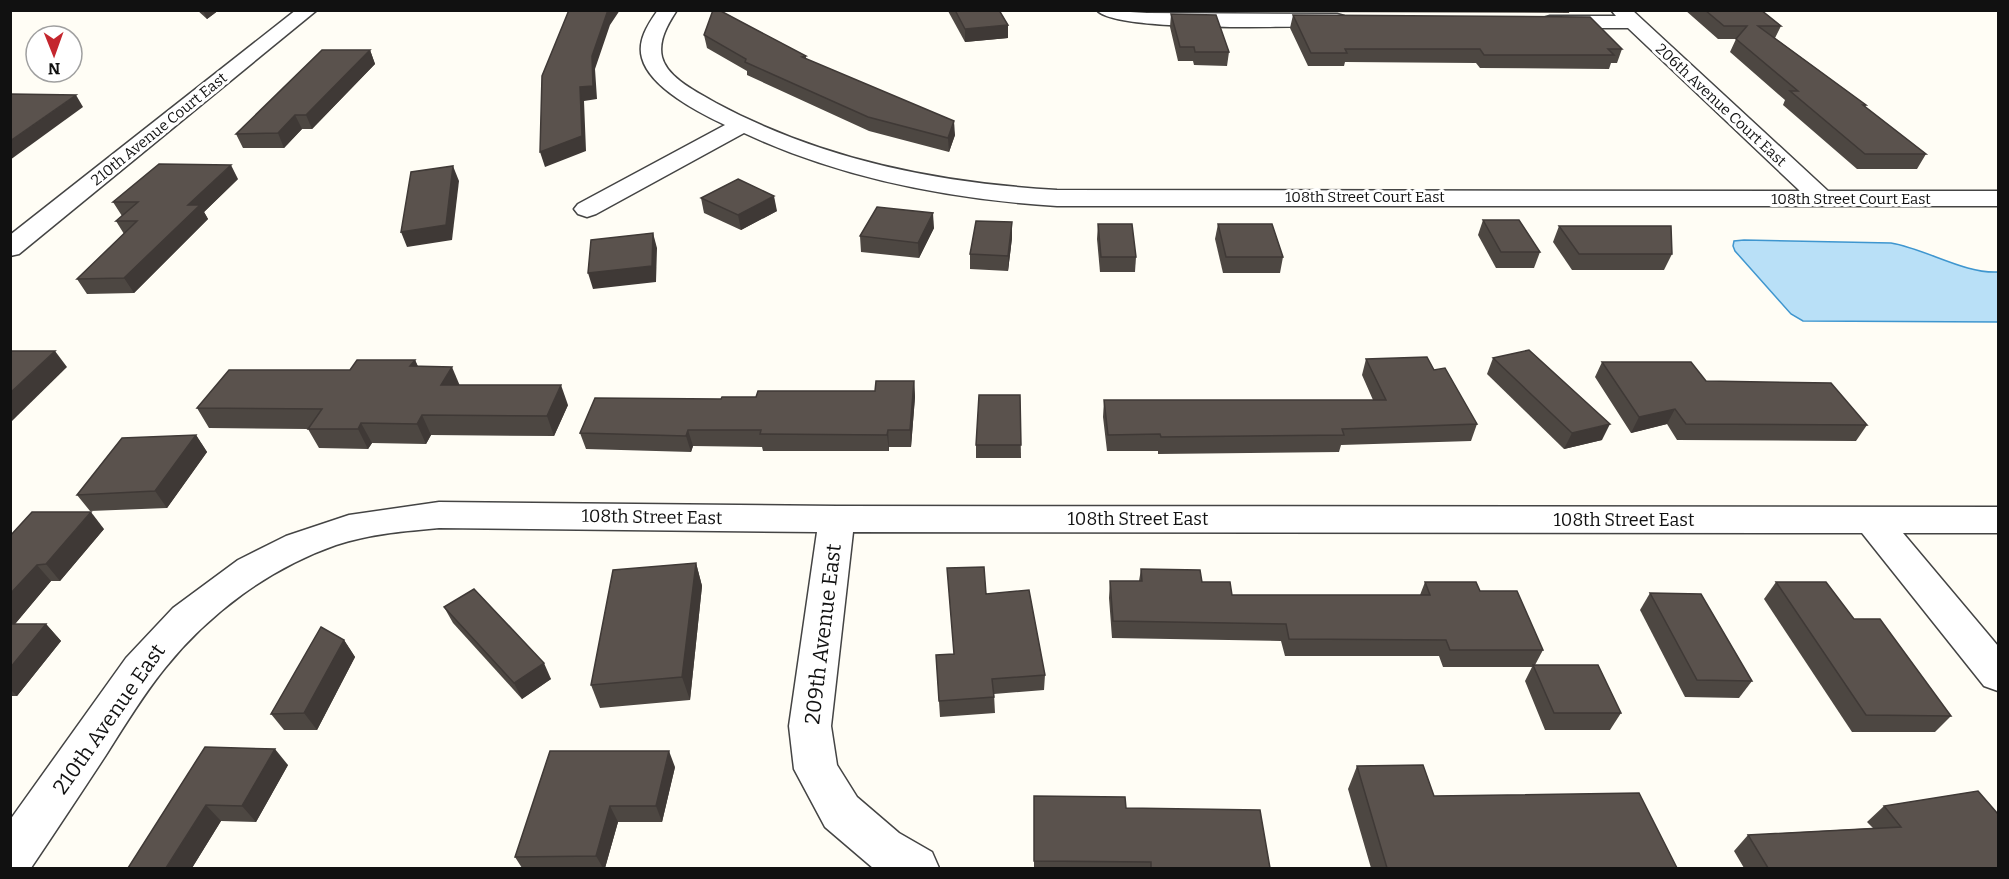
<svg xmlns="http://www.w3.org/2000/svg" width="2009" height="879" font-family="Bitter,serif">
<rect width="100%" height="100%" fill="#fffdf5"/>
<path fill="#b9e0f7" stroke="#3f96cf" stroke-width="1.5" d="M1744 240 1891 243C1926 249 1965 274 1998 272V322L1803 321 1791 314 1735 251 1733 246 1734 241Z"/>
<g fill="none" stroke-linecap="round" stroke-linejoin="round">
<g stroke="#444" stroke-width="3">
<g id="street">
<polygon points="296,10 317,10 19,254 10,256 10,235"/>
<path d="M658 10H677C668 24 658 40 662 57 667 78 699 93 716 103 822 160 938 183 1057 190L1800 191 1628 28H1550L1543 26 1540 22 1543 18 1550 16H1616L1611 10H1632L1828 191H1998V206H1057C949 199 843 179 744 133L596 214 587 217 578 214 574 209 578 204 725 125C700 113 650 88 642 58 637 41 648 24 658 10Z"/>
<path d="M1097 10 1147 13 1337 14 1344 16 1347 20 1344 24 1337 26C1301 26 1114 33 1097 10Z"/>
<path d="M439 502 837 506 1998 507V533H1903L1998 646V691L1984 686 1862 533 853 532 831 726 837 765 857 797 899 833 932 852 939 868H873L825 827 794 769 789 726 817 532 439 528C405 531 369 534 336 545 270 568 209 613 165 668 143 695 125 725 106 755 81 793 56 831 31 868H10V820L126 658 173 608 238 560 286 536 349 515Z"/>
</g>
</g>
<use href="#street" fill="#fff" fill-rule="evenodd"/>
</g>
<g fill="#4d4742">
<polygon points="197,10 219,10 207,19"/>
<polygon points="999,10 1008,25 1008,38 965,42 948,11"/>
<polygon points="1165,10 1208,10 1208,11"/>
<polygon points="1282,10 1570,10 1569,13 1282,12"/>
<polygon points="1685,10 1761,10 1781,26 1775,38 1866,105 1865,107 1926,154 1917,169 1857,169 1783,105 1785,100 1730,52 1736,39 1718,39"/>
<polygon points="1171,14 1229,52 1227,66 1194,65 1193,61 1178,61 1170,27"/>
<polygon points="1293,15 1622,49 1617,63 1611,63 1609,69 1480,68 1476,63 1345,62 1344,66 1308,66 1290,28"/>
<polygon points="704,35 806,56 806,59 955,135 949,152 869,131 747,75 747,71 707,48"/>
<polygon points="370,50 375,64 312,129 302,129 284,148 243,148 236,134"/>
<polygon points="238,179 204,212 208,219 134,293 87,294 77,279 124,234 116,221 122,216 113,202"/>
<polygon points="701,198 777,211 741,230 704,213"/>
<polygon points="1483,220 1540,252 1534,268 1496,268 1478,235"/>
<polygon points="1098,224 1136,257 1135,272 1100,272 1097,239"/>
<polygon points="1218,224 1283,257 1280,273 1223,273 1215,239"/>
<polygon points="1559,226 1672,254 1664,270 1572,270 1553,242"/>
<polygon points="934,228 919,258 861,252 860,236"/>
<polygon points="1012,238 1008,271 970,269 970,254"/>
<polygon points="1493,358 1602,440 1564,449 1487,374"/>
<polygon points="1366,359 1434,370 1477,424 1471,441 1341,445 1339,452 1158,454 1158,451 1107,451 1103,417 1104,400 1373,400 1362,375"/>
<polygon points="415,360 418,367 459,385 568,405 554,436 431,435 426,444 372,443 368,449 319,448 308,429 209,428 197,408 350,370"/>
<polygon points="1602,362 1706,381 1867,425 1856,441 1677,440 1667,424 1631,433 1595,377"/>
<polygon points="914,381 915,397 911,447 889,447 889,451 763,451 762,447 693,446 691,452 586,449 580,433 721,399 875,391"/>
<polygon points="1020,395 1021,458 976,458 976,445"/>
<polygon points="196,435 207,452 167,508 90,511 77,495"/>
<polygon points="104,529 60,581 51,581 15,624 46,624 61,641 17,696 10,696 10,536"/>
<polygon points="696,563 702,586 690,700 600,708 591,685"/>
<polygon points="1141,569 1202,582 1232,595 1420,595 1425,582 1480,591 1543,650 1535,665 1621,713 1610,730 1545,730 1525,681 1532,667 1443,667 1439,656 1285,656 1281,641 1112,638 1109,598 1110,581 1139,581"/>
<polygon points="1776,582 1854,619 1951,716 1935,732 1852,732 1764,599"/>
<polygon points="1650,593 1752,681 1739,698 1685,697 1640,610"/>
<polygon points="986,594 1045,675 1044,690 994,694 995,713 940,717 936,655 954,654"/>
<polygon points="444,607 551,679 522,699 453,623"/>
<polygon points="344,640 355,657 317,730 284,730 271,714"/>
<polygon points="205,747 288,765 256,822 221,821 192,868"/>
<polygon points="1357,766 1434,796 1677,868 1371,868 1348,789"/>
<polygon points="675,767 662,822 618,822 605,868 522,868 515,857"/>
<polygon points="1034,796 1126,808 1270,868 1034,868"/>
<polygon points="1884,806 1998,868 1744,868 1734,851 1748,835 1873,828 1867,822"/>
</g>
<g fill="#3f3936">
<polygon points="203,10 219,10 207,19"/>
<polygon points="608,10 620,10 610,25 595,69 597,99 584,101 586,151 545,167 540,152 580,87"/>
<polygon points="1008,25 1008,38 965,42 965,29"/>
<polygon points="370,50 375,64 312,129 306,115"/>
<polygon points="76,95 83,107 10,160 10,141"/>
<polygon points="295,115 302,129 284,148 278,133"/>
<polygon points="954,121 955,135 949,152 948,138"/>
<polygon points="231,165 238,179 204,212 208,219 134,293 124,278 188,205"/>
<polygon points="453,166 459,181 452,240 407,247 401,232"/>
<polygon points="774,196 777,211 741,230 738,215"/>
<polygon points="933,213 934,228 919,258 918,243"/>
<polygon points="1012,222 1012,238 1008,271 1008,256"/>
<polygon points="653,233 657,248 656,282 593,289 588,273"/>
<polygon points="55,351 67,367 12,421 10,420 10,393"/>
<polygon points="415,360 424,379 410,366"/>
<polygon points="452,367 460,386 441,385"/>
<polygon points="914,381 915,397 911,447 910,430"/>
<polygon points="561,385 568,405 554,436 547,416"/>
<polygon points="1675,409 1667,424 1631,433 1639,417"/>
<polygon points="422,415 431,435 426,444 417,424"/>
<polygon points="361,423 372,443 368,449 358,429"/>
<polygon points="1610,424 1602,440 1564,449 1572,433"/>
<polygon points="688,430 693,446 691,452 686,436"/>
<polygon points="888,430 889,447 889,451 887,435"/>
<polygon points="196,435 207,452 167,508 155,491"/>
<polygon points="91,512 104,529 60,581 46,564"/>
<polygon points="696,563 702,586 690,700 682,677"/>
<polygon points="37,565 51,581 10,630 10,594"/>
<polygon points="46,624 61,641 17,696 10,689 10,668"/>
<polygon points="344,640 355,657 317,730 304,713"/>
<polygon points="544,663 551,679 522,699 514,683"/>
<polygon points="275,749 288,765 256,822 242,806"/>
<polygon points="669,751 675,767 662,822 656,806"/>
<polygon points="206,805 221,821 192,868 166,868"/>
<polygon points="610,806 618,822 605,868 603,868 596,856"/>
</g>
<g fill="#5a524d" stroke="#3f3936" stroke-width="1.5">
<polygon points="569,10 608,10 592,56 593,86 580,87 582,136 540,152 542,76"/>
<polygon points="713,10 719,10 806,56 802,57 954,121 948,138 868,117 745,62 746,59 704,35"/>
<polygon points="955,10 999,10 1008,25 965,29"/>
<polygon points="1705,10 1761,10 1781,26 1758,26 1866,105 1863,105 1926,154 1865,154 1790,91 1798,91 1736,39 1747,26 1724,26"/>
<polygon points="1171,14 1216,15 1229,52 1195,52 1194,47 1180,47"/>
<polygon points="1293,15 1590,17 1622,49 1608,49 1614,55 1484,55 1480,49 1345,49 1347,53 1311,53"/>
<polygon points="322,50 370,50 306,115 295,115 278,133 236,134"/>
<polygon points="10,94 76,95 10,141"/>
<polygon points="159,164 231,165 188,205 200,205 124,278 77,279 137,221 116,221 138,202 113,202"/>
<polygon points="453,166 446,225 401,232 411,172"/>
<polygon points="738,179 774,196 738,215 701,198"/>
<polygon points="877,207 933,213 918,243 860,236"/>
<polygon points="1483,220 1519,220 1540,252 1501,252"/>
<polygon points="976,221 1012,222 1008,256 970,254"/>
<polygon points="1098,224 1132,224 1136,257 1101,257"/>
<polygon points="1218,224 1272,224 1283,257 1226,257"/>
<polygon points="1559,226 1671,226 1672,254 1579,254"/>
<polygon points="653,233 652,266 588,273 591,240"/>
<polygon points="1529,350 1610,424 1572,433 1493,358"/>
<polygon points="10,351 55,351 10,393"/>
<polygon points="1427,357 1434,370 1445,368 1477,424 1342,429 1344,435 1161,437 1160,434 1108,435 1104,400 1386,400 1366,359"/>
<polygon points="357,360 415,360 410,366 452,367 441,385 561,385 547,416 422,415 417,424 361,423 358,429 308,429 322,409 197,408 229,370 350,370"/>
<polygon points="1602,362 1691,362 1706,381 1831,383 1867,425 1686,424 1675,409 1639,417"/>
<polygon points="876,381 914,381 910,430 888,430 887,435 760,434 761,430 688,430 686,436 580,433 595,398 721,399 722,397 756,397 758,391 875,391"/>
<polygon points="979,395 1020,395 1021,445 976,445"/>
<polygon points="196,435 155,491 77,495 122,438"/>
<polygon points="32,512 91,512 46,564 37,565 10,594 10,536"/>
<polygon points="696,563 682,677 591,685 613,570"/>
<polygon points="984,567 986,594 1029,590 1045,675 992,679 994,697 939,701 936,655 954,654 947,568"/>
<polygon points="1141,569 1200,570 1202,582 1230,582 1232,595 1430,595 1425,582 1476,582 1480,591 1517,591 1543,650 1450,650 1446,640 1289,639 1286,624 1113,621 1110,581 1142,581"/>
<polygon points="1776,582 1826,582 1854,619 1880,619 1951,716 1866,715"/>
<polygon points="474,589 544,663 514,683 444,607"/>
<polygon points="1650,593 1701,594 1752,681 1697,680"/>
<polygon points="10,624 46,624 10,668"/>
<polygon points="321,627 344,640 304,713 271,714"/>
<polygon points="1533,665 1598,665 1621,713 1554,713"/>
<polygon points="205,747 275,749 242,806 206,805 166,868 128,868"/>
<polygon points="550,751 669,751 656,806 610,806 596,856 515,857"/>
<polygon points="1423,765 1434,796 1639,793 1677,868 1387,868 1357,766"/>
<polygon points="1978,791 1998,814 1998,868 1768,868 1748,835 1901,827 1884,806"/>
<polygon points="1034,796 1125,797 1126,808 1260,810 1270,868 1151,868 1151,862 1034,861"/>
</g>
<g text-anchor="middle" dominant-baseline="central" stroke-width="6" stroke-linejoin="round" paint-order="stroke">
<g font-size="15" fill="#111" stroke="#fff">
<text transform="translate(1721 105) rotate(43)">206th Avenue Court East</text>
<text transform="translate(159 129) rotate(-39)">210th Avenue Court East</text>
<text x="1365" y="197">108th Street Court East</text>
<text x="1851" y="199">108th Street Court East</text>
</g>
<g font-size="18" fill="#111" stroke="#fff">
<text transform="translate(652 517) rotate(1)">108th Street East</text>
<text x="1138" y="519">108th Street East</text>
<text x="1624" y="520">108th Street East</text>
</g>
<g font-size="21" fill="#111" stroke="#fff">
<text transform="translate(823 634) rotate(-83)">209th Avenue East</text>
<text transform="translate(109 719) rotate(-55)">210th Avenue East</text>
</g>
</g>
<rect width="2009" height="879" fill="none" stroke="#111111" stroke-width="24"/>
<g transform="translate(54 54) rotate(179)"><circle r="28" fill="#ffffff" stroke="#a0a0a0" stroke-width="1.5"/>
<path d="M0-4.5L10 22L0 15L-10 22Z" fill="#c4262e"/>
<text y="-9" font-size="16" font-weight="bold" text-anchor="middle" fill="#111111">N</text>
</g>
</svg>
